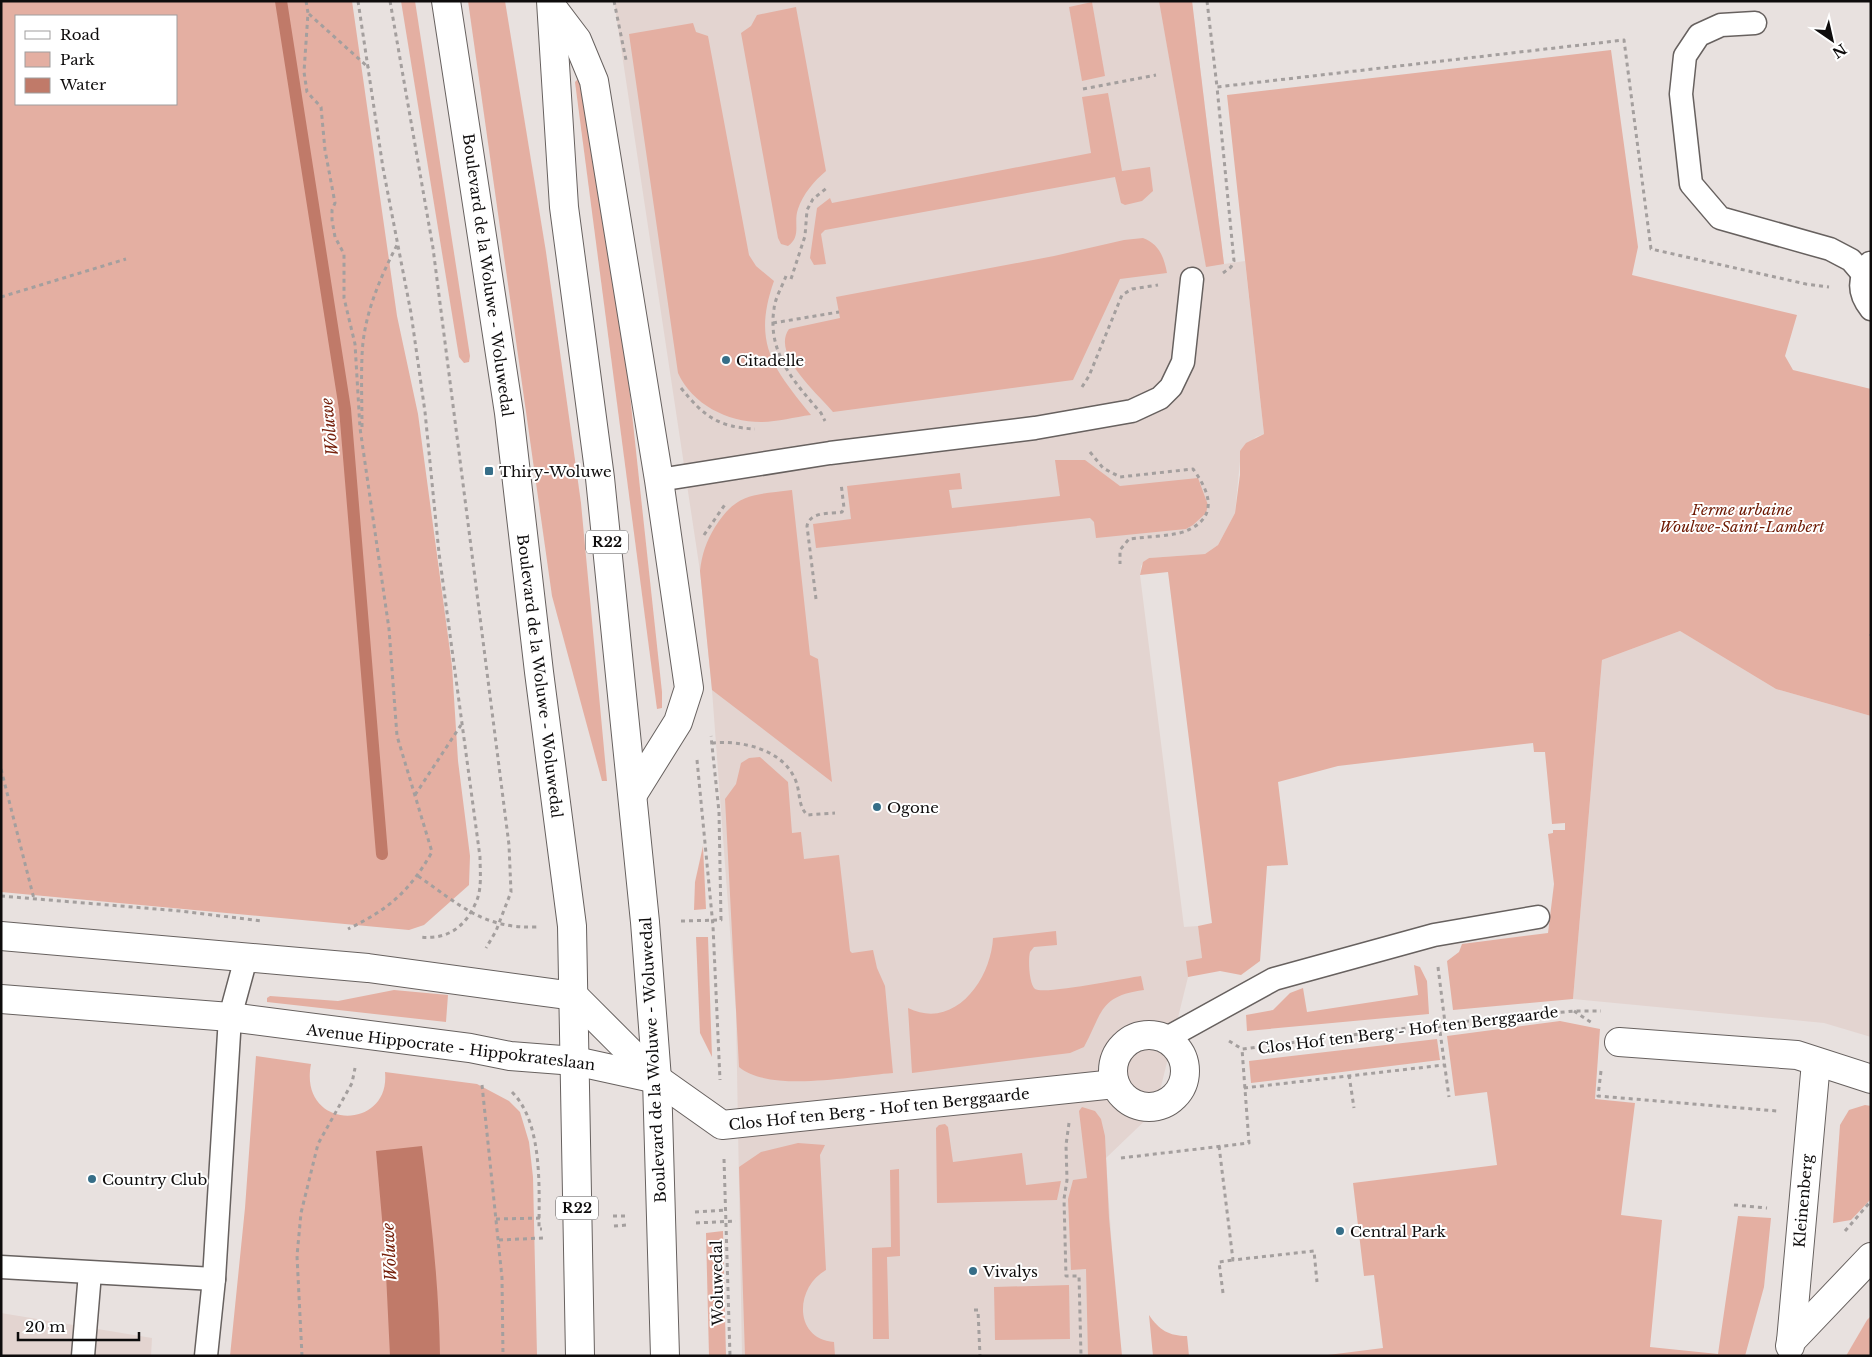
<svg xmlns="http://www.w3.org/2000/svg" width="1872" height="1357" font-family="'Libre Baskerville',serif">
<rect width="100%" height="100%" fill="#e8e1df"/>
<g fill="#e3d4d0">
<polygon points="614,1 1192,1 1224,264 1245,261 1264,434 1256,437 1241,451 1235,513 1218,545 1205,554 1149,558 1144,562 1141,566 1140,575 1184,927 1198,926 1202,958 1187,961 1188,977 1155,1111 1106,1158 1119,1356 742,1356 736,1012 712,690 700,571"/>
<polygon points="1680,631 1776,689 1871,716 1871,1037 1824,1023 1573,999 1602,660"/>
<polygon points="1,1313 152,1338 151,1356 1,1356"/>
</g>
<g fill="#e4afa2" fill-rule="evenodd">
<path d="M1 1H352L397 316 418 414 452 666 458 761 470 856 469 885 424 925 409 930 1 892ZM16 16H176V104H16Z"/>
<polygon points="401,1 415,1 470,356 469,362 464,363 459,357"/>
<polygon points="468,1 505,1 546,252 581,503 607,781 602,781 552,596"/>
<polygon points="1159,1 1192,1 1224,264 1206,267"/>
<polygon points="1092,2 1105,76 1082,81 1069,7"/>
<path d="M796 7 826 171C814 181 803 194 798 209 793 223 802 236 788 246L781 244 778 238 741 33 751 26 757 15Z"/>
<path d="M693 23 696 32 708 36 749 255 756 266 774 281C752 343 773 368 811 415 794 417 777 422 761 422 727 422 692 404 678 373L629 34Z"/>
<polygon points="1611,50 1638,247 1632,275 1797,315 1785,356 1793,370 1871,389 1871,716 1776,689 1680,631 1602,660 1573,999 1453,1010 1447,961 1459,952 1462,944 1548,933 1554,884 1548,834 1553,833 1553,830 1565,830 1565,823 1552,824 1545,752 1534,752 1533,743 1338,766 1278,782 1288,865 1267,866 1260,961 1241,975 1220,971 1188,977 1186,961 1202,958 1198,926 1212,923 1168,572 1140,575 1143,562 1149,558 1205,554 1218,545 1235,513 1240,475 1240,451 1246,443 1264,434 1227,95"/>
<polygon points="578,79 584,81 629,386 662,692 662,708 657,709 575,82"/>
<polygon points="1108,93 1122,171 1150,167 1153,191 1142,201 1125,205 1121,203 1115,177 825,230 821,234 826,264 814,265 810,258 817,208 830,198 832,203 1091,153 1082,97"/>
<path d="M1143 238C1159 244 1164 257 1167 273L1120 279 1073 380 833 412C817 393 771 354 789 329L840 318 836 297 1054 256 1124 240Z"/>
<polygon points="1055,460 1085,460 1120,486 1198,478 1208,505 1206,513 1193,525 1186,529 1096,538 1094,522 1090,518 816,548 813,524 851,519 847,486 960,473 962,489 949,490 952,508 1060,496"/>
<path d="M792 490 810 655 818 659 832 782 712 690 700 571C702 554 706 542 715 527 737 492 754 495 792 490Z"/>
<path d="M760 757 788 782 792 833 801 832 804 859 839 855 850 951 852 953 873 950 877 968 885 986 893 1073C853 1076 770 1093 739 1067L725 799 736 784 741 763 749 758Z"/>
<polygon points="703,846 706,909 694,910 695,882"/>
<path d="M1056 931 1057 945 1034 947 1030 952C1028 959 1029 984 1035 989 1044 995 1126 978 1141 976L1144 990C1100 996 1103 1011 1084 1047L1070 1053 912 1073 908 1008C955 1031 991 979 993 938Z"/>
<polygon points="696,937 708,937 712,1057 700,1033"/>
<polygon points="1414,965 1420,967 1427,981 1429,1014 1247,1031 1246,1015 1273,1010 1290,993 1303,988 1307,1012 1418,995"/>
<polygon points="394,990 448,995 446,1022 267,1002 267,998 270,996 338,1001"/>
<polygon points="1560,1021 1600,1029 1595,1099 1635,1103 1621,1215 1662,1220 1650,1347 1718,1354 1738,1216 1771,1218 1764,1287 1745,1356 1320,1356 1383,1348 1374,1275 1364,1276 1353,1183 1497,1165 1487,1092 1455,1096 1447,1036"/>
<polygon points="1437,1039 1440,1060 1251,1083 1249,1061"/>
<path d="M256 1056 311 1064C298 1131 391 1132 385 1072L477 1084 509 1101 520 1112 529 1142 533 1177 537 1356H230L245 1208Z"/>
<polygon points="1865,1105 1871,1106 1871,1199 1851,1220 1833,1223 1840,1125 1849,1110"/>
<polygon points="1082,1107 1095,1111 1101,1119 1105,1136 1109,1218 1122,1356 1088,1356 1086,1269 1071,1270 1068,1199 1073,1180 1087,1178 1079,1111"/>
<polygon points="945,1124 948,1127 953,1162 1022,1153 1026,1185 1061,1181 1057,1200 937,1203 936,1128 939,1125"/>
<path d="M798 1143 825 1145 820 1155 826 1270C795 1287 793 1339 834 1342L835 1356H745L739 1167 761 1152Z"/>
<polygon points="899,1169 900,1256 887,1257 889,1339 873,1339 872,1248 891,1247 890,1170"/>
<polygon points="723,1231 726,1356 709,1356 706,1233"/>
<polygon points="1069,1285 1070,1339 995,1340 994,1287"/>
<path d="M1149 1315C1159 1330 1169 1336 1187 1336L1189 1356H1153Z"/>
<polygon points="1871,1316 1871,1356 1846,1356 1867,1320"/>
</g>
<path fill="#c07a69" d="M422 1146C431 1216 439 1285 440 1356H390L385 1253 376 1151Z"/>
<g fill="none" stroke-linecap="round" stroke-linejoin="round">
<polyline stroke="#c07a69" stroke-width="12" points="281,1 345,409 382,854"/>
<g stroke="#67615f" stroke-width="25">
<g id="service">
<polyline points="1755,23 1721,25 1699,35 1685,56 1681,94 1691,184 1720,218 1830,249 1851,260 1862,273"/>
<path d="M1870 263C1858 279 1858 293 1871 309"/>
<polyline points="659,480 830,453 1035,428 1132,411 1160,398 1171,387 1183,362 1192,279"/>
<polyline points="1167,1038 1274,979 1434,935 1538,917"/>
<polyline points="1,1267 214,1279"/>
<polyline points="83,1356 90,1273"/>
<polyline points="206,1356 214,1279 230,1017 246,958"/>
</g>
</g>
<g stroke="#67615f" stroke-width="30">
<g id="minor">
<polyline points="552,7 577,40 594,81 659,480 689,688 678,722 633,794"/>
<circle cx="1149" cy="1071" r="36"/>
<polyline points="1619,1042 1797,1055 1871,1079"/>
<polyline points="657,1079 722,1125 1115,1084"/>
<polyline points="1791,1341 1816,1062"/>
<polyline points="1790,1346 1791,1341 1871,1257"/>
</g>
</g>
<g stroke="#67615f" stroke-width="30">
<g id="tertiary">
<polyline points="1,936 368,968 574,996 657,1079"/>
<polyline points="1,999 230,1017 470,1048 510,1056 575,1061 657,1079"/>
</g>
</g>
<g stroke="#67615f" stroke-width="30">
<g id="trunk">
<polyline points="446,1 509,413 539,672 572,926 580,1356"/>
<polyline points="551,1 564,207 600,478 645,922 657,1079 665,1356"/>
</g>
</g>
<g stroke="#a49f9e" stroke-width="3" stroke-dasharray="4 4" stroke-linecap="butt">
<path d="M306 1 308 13 304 72 307 92 321 107 325 150 335 203 332 210V220L335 237 344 254V298L355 344 360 428 389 629 397 736 432 852C409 892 389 909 348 929"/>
<path d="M358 1 383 168 411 313 425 412 439 553 480 857C480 870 482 887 477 900 466 927 448 940 420 937"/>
<polyline points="390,1 433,248 509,845 511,892 496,931 486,948"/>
<polyline points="614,1 626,60"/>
<polyline points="1207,1 1217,87"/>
<polyline points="309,14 369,68"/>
<polyline points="1083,89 1156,75"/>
<polyline points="1223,273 1231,267 1234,261 1217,87 1624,40 1651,249 1806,284 1829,287"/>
<path d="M786 276C782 287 775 298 774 309 767 353 795 383 821 413L825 421"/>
<polyline points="791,279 805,236 807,210 813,199 828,187"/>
<polyline points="1,297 126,259"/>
<polyline points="773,323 839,312"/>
<polyline points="1082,387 1089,376 1122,295 1132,289 1158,285"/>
<path d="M681 388C704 416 717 427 755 429"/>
<path d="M362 427C362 404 361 380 362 357 363 317 379 280 397 245"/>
<path d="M1090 452 1103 468 1120 477 1193 469C1210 492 1219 517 1186 531 1174 536 1143 537 1129 539L1120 550V564"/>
<polyline points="704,535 726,503"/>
<path d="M816 599 807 526C810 511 830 514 842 512L844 508 841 483"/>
<polyline points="1870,636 1871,635"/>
<path d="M712 743C741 740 782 749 795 779 801 792 797 804 807 815L835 813"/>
<polyline points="697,760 713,926 720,1080"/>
<polyline points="1,769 34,899"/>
<polyline points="415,795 461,725"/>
<path d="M418 876C460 905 483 929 537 927"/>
<polyline points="1,896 180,911 262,921"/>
<polyline points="681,921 721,920 719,812 711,736"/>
<polyline points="1438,967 1445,1023"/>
<polyline points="1574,1011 1592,1023"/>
<polyline points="1439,1024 1449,1097"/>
<polyline points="1229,1041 1242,1049 1439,1024 1574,1011 1601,1011"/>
<polyline points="1601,1071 1598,1096 1777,1111"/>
<polyline points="1349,1075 1354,1108"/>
<polyline points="482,1085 502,1278 503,1356"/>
<polyline points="1244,1088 1444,1065"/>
<path d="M512 1092C543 1123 539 1188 539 1229H542"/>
<polyline points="1069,1123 1066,1145 1067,1180 1064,1199 1066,1276 1079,1276 1081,1356"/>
<polyline points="1219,1146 1233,1260 1314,1251 1317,1282"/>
<polyline points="1121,1158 1249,1143 1242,1049"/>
<polyline points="724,1159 730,1356"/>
<polyline points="1734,1205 1767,1208"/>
<polyline points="695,1212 727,1210"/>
<polyline points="613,1216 626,1216"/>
<polyline points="496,1219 542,1218"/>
<polyline points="696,1223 736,1221"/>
<polyline points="614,1226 627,1225"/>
<polyline points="1845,1231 1871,1201"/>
<polyline points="499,1240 543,1238"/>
<polyline points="1223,1293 1219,1262 1233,1260"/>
<polyline points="974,1310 978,1310 980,1356"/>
<polyline points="302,1356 297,1256 301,1213 318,1144 352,1083 355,1068"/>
</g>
<use href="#service" stroke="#fff" stroke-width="22"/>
<use href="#minor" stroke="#fff" stroke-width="28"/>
<use href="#tertiary" stroke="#fff" stroke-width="28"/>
<use href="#trunk" stroke="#fff" stroke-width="28"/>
</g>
<g fill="#366e88" stroke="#fff" stroke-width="2">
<circle cx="726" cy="360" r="5"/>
<rect x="484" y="466" width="10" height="10" rx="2.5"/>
<circle cx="877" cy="807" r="5"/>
<circle cx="92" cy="1179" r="5"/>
<circle cx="1340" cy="1231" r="5"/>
<circle cx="973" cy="1271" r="5"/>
</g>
<g text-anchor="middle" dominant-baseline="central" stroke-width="4" stroke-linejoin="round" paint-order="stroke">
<g fill="#fff" stroke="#565555" stroke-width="1">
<rect x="586" y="530.5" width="42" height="23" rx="4"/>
<rect x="556" y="1196.5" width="42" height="23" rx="4"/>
</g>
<g font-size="14" font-weight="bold" fill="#0e0c0c">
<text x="607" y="542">R22</text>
<text x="577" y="1208">R22</text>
</g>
<g font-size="15" fill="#0e0c0c" stroke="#fff">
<text transform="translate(488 275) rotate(82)">Boulevard de la Woluwe - Woluwedal</text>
<text transform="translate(540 676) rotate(83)">Boulevard de la Woluwe - Woluwedal</text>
<text transform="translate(1408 1030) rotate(-7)">Clos Hof ten Berg - Hof ten Berggaarde</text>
<text transform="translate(451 1047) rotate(7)">Avenue Hippocrate - Hippokrateslaan</text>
<text transform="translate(653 1060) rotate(-93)">Boulevard de la Woluwe - Woluwedal</text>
<text transform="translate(879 1109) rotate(-6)">Clos Hof ten Berg - Hof ten Berggaarde</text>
<text transform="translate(1803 1201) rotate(-85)">Kleinenberg</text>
<text transform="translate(717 1283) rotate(-91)">Woluwedal</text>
</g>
<g font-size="15" fill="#0e0c0c" stroke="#fff" text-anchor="start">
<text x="736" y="360">Citadelle</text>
<text x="499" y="471">Thiry-Woluwe</text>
<text x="887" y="807">Ogone</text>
<text x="102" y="1179">Country Club</text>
<text x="1350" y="1231">Central Park</text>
<text x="983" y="1271">Vivalys</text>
</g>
<g font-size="15" font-style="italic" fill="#6d1802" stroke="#fff">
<text x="1742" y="509">Ferme urbaine<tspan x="1742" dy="17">Woulwe-Saint-Lambert</tspan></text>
</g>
<g font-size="16" font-style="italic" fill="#76210c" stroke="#fff">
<text transform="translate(329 427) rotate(-96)">Woluwe</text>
<text transform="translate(389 1252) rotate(-93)">Woluwe</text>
</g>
</g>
<rect width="1872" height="1357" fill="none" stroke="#0e0c0c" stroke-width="5"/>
<rect x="15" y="15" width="162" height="90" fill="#ffffff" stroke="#9f9e9e"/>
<rect x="25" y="31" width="25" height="8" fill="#ffffff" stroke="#9f9e9e"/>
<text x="60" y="40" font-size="15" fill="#0e0c0c">Road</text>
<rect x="25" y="52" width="25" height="15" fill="#e4afa2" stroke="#9f9e9e"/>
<text x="60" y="65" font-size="15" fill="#0e0c0c">Park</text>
<rect x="25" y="78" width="25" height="15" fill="#c07a69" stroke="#9f9e9e"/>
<text x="60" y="90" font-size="15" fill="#0e0c0c">Water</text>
<g transform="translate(1832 40) rotate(146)" stroke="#ffffff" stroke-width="4" paint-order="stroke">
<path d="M0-4L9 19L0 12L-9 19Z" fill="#0e0c0c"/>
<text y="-8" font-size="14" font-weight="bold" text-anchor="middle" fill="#0e0c0c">N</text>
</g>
<path d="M18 1332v8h121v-8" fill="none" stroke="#0e0c0c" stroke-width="2.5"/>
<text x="25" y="1332" font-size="15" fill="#0e0c0c" stroke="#ffffff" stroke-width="4" paint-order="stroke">20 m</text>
</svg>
